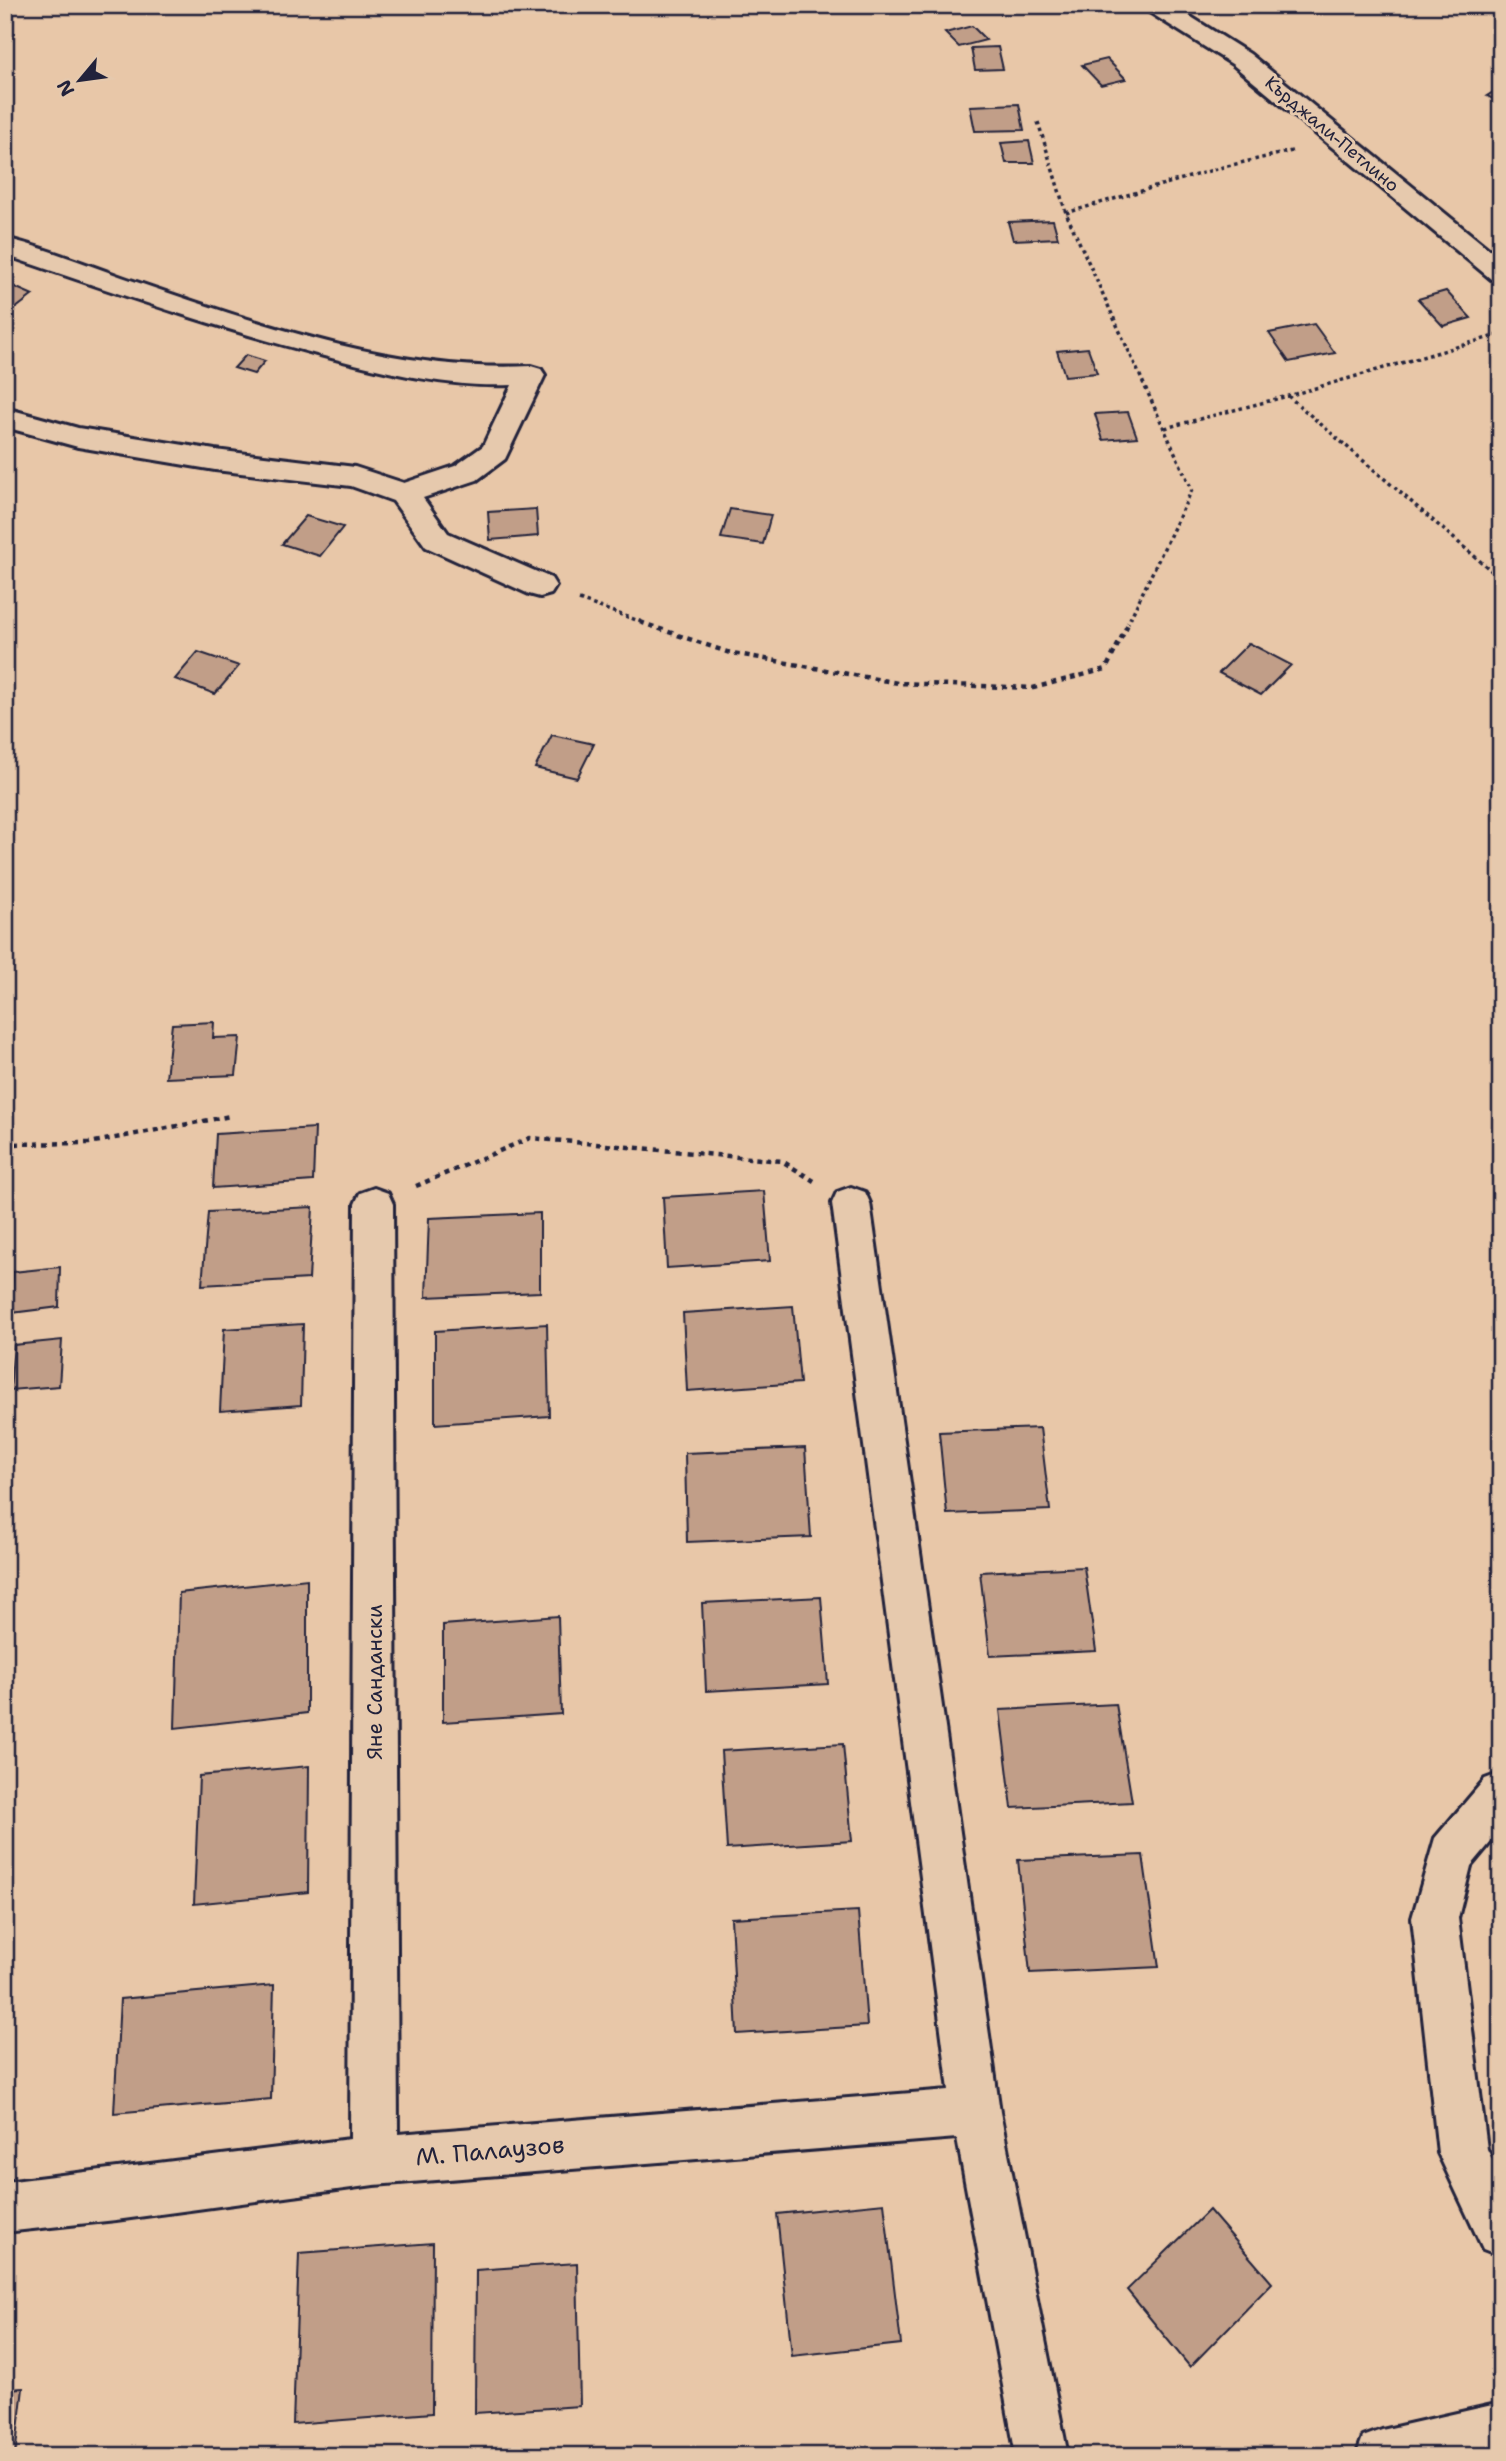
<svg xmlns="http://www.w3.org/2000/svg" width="1506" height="2461" font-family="'Shantell Sans',sans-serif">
<rect width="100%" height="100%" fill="#e8c7a8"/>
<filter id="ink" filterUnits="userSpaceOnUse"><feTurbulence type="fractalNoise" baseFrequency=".0143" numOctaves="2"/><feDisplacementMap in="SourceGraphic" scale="14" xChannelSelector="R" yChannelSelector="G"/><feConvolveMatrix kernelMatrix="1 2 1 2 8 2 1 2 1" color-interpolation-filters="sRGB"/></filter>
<g filter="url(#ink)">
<g fill="#c19e88" stroke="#22223b" stroke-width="2">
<polygon points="972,26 986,40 959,47 945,33"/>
<polygon points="998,47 1003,69 975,70 971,48"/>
<polygon points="1107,59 1126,79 1101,85 1082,65"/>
<polygon points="1501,87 1501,103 1487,96"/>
<polygon points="1019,104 1024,130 975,131 970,106"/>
<polygon points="1029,141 1034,163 1006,163 1001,143"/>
<polygon points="1053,220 1058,238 1013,240 1008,222"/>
<polygon points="10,285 33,295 7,315 5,288"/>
<polygon points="1446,291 1471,318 1443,326 1418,299"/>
<polygon points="1314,324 1335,353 1289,362 1269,333"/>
<polygon points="1088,348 1097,373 1065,376 1057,351"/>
<polygon points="246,355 265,361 254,374 234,368"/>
<polygon points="1128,412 1137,437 1103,440 1095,414"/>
<polygon points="536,509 538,536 490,540 488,512"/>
<polygon points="730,509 771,515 763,544 721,538"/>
<polygon points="306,516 343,527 320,556 282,544"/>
<polygon points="1249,643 1291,665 1261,695 1219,673"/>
<polygon points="198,652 239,666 215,694 175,679"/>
<polygon points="552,735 594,744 577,778 535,768"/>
<polygon points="214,1022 213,1038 240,1037 236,1075 166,1078 172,1024"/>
<polygon points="315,1128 313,1181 213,1188 216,1134"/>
<polygon points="764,1191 770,1261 667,1268 663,1197"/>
<polygon points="313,1207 309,1279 202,1285 208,1212"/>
<polygon points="540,1213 540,1292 426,1297 429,1218"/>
<polygon points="60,1267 59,1307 11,1313 13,1272"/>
<polygon points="793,1306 800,1383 687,1391 683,1313"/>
<polygon points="303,1324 301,1405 220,1411 224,1329"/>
<polygon points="547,1324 549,1416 435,1424 435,1331"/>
<polygon points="62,1340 59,1386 10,1390 14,1345"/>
<polygon points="1040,1428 1050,1510 947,1514 939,1432"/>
<polygon points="805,1448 811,1537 687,1542 685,1453"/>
<polygon points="1084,1567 1096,1651 990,1656 980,1572"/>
<polygon points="307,1579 307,1713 175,1728 179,1593"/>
<polygon points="821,1597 828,1684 706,1691 702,1603"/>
<polygon points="558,1616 561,1714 443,1722 443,1625"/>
<polygon points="1116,1704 1132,1802 1012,1808 1000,1710"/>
<polygon points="843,1744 852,1841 727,1849 721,1751"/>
<polygon points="309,1766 308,1892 194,1904 199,1776"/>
<polygon points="1143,1855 1159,1967 1030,1973 1018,1860"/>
<polygon points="858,1911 867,2026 737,2034 731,1918"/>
<polygon points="274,1985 271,2099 114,2113 120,1999"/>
<polygon points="884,2203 901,2344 792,2356 777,2214"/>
<polygon points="1209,2210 1272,2283 1190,2367 1127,2290"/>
<polygon points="433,2243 432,2413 293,2424 299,2253"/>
<polygon points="577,2263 580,2406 475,2413 476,2270"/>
<polygon points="23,2388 15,2456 5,2456 5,2389"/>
</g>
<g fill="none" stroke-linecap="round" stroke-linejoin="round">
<g stroke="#22223b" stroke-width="6">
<g id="minor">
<polygon points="1143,5 1172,5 1250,54 1501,259 1501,281 1491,279 1232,64 1146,10"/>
<path d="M5 238C45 248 83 263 122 277 252 321 391 373 531 366L541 369 545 375 505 459 477 480 423 498 448 533 551 578 556 586 551 594 540 597 529 594 426 547 393 501 351 486 215 470 78 447 5 427V408L78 428 215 450 355 467 404 483 455 466 483 446 512 385C448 388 385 372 324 356 216 328 111 291 5 255Z"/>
<polygon points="851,1187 865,1192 870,1203 1000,2112 1068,2456 1016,2456 957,2138 374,2185 116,2220 5,2232 5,2182 350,2139 355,1204 360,1193 374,1188 388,1193 393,1204 398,2134 949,2090 832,1203 837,1192"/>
<polygon points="1501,1773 1501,1830 1471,1866 1458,1918 1487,2149 1501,2177 1501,2256 1483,2249 1438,2153 1412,1918 1435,1838 1485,1779"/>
<polygon points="1501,2403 1501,2455 1356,2456 1363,2437 1382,2430"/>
</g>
</g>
<g stroke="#22223b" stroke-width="3.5" stroke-dasharray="3.5 3.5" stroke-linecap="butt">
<polyline points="1038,122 1066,213 1192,490 1128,623"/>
<polyline points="1066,213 1223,167 1292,151"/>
<polyline points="1288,396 1501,579"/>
<polyline points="1165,428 1288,396 1501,334"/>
<polyline points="579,600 645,623"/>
</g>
<g stroke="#22223b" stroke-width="4.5" stroke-dasharray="5 5" stroke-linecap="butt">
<polyline points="640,622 727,652 898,683 1033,688 1106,669 1129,622"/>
<polyline points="5,1144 89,1143 230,1116"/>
<polyline points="416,1186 530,1138 782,1161 814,1181"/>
</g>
<use href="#minor" fill="#e6c9ad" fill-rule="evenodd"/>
</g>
</g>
<g text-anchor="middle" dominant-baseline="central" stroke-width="6" stroke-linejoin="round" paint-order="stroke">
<g font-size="18" fill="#22223b" stroke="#e6c9ad">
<text transform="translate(1332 134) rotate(40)">Кърджали-Петлино</text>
</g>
<g font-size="21" fill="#22223b" stroke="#e6c9ad">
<text transform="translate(375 1682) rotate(-90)">Яне Сандански</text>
</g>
<g font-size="24" fill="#22223b" stroke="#e6c9ad">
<text transform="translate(490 2151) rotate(-5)">М. Палаузов</text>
</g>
</g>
<rect width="1506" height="2461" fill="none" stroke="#e6c9ad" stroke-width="28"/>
<rect x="14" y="14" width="1478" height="2433" fill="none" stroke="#22223b" stroke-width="2.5" filter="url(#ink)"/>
<g transform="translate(80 80) rotate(241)" stroke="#e6c9ad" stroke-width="5" paint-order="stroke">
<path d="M0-5L12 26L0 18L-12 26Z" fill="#22223b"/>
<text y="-10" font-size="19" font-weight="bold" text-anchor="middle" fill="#22223b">N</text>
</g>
</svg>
